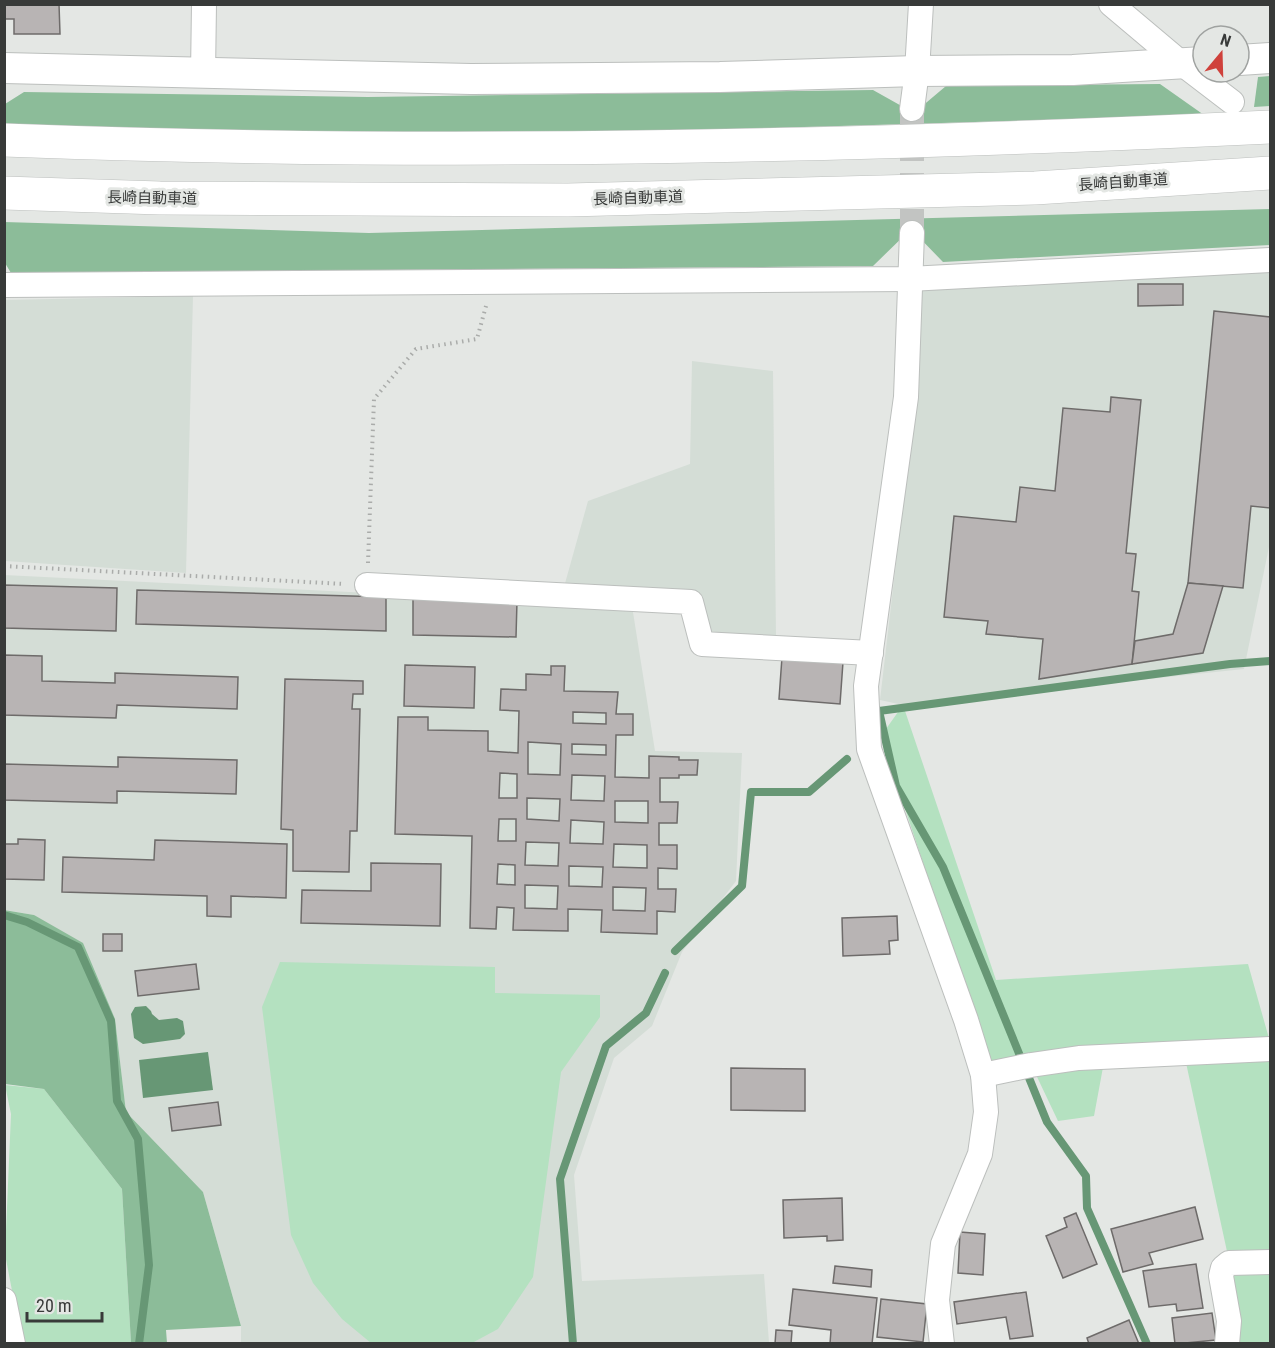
<svg xmlns="http://www.w3.org/2000/svg" width="1275" height="1348" font-family="'Roboto Condensed','Noto Sans JP',sans-serif">
<rect width="100%" height="100%" fill="#e4e7e4"/>
<g fill="#d4ddd6">
<polygon points="1270,272 1270,542 1244,669 903,705 880,700 915,401 919,289"/>
<polygon points="193,296 186,573 5,561 5,300"/>
<polygon points="692,361 773,371 776,637 708,634 696,593 564,587 588,501 690,464"/>
<polygon points="4,575 632,606 655,751 742,753 736,881 682,952 652,1026 614,1058 574,1175 582,1281 764,1274 769,1343 241,1343 241,1326 203,1192 126,1112 115,1019 34,915 5,910"/>
</g>
<g fill="#b4e1c0">
<polygon points="903,705 996,980 1248,964 1270,1042 1270,1343 1235,1343 1233,1279 1183,1049 1106,1051 1094,1116 1058,1121 1029,1060 989,1062 881,736"/>
<polygon points="280,962 495,967 495,993 600,995 600,1017 561,1072 533,1277 498,1329 472,1343 371,1343 342,1319 313,1283 291,1235 262,1007"/>
<polygon points="5,1085 44,1089 122,1189 131,1343 22,1343 5,1254 11,1114"/>
</g>
<g fill="#8cbc99">
<polygon points="1270,76 1270,106 1254,107 1258,77"/>
<polygon points="1160,84 1204,115 609,133 84,132 5,127 5,104 24,92 368,97 873,90 914,113 946,86"/>
<polygon points="1270,209 1270,245 943,262 911,229 873,266 11,273 5,263 4,222 369,233"/>
<polygon points="4,910 34,915 83,943 115,1019 126,1112 203,1192 241,1326 166,1330 167,1343 131,1343 122,1189 44,1089 5,1084"/>
</g>
<g fill="#679775">
<polygon points="146,1006 151,1011 152,1014 159,1020 177,1018 183,1021 185,1034 180,1039 143,1044 134,1038 131,1014 135,1007"/>
<polygon points="208,1052 213,1090 143,1098 139,1060"/>
</g>
<g fill="none" stroke-linecap="round" stroke-linejoin="round">
<g stroke="#679775" stroke-width="8">
<polyline points="4,915 27,922 78,947 111,1021 117,1101 138,1139 149,1265 139,1344"/>
<polyline points="675,951 742,886 751,792 809,792 847,759"/>
<polyline points="573,1344 560,1179 606,1046 646,1013 665,973"/>
<polyline points="1147,1344 1087,1208 1086,1176 1047,1122 943,867 896,786 879,711 1230,664 1270,661"/>
</g>
</g>
<g fill="#b8b4b4" stroke="#6e6b6a" stroke-width="1.5" fill-rule="evenodd">
<polygon points="4,4 59,4 60,34 14,34 14,19 4,19"/>
<polygon points="1138,284 1183,284 1183,305 1138,306"/>
<polygon points="1214,311 1270,317 1270,508 1251,506 1243,588 1188,583"/>
<polygon points="1111,397 1141,400 1126,553 1136,554 1132,591 1139,592 1132,664 1039,679 1043,639 986,634 988,621 944,617 954,516 1016,522 1020,487 1055,491 1063,408 1110,412"/>
<polygon points="1188,583 1223,586 1203,653 1132,664 1135,641 1173,634"/>
<polygon points="4,585 117,588 116,631 4,628"/>
<polygon points="137,590 386,597 386,631 136,624"/>
<polygon points="413,598 517,601 516,637 413,635"/>
<polygon points="4,655 42,656 42,681 115,683 115,673 238,677 237,709 117,705 116,718 4,715"/>
<polygon points="782,657 843,662 840,704 779,699"/>
<polygon points="405,665 475,667 474,708 404,706"/>
<path d="M551 666H565L564 691 618 692 616 714H633V735H616L615 777 649 778V756L679 757V760H698L697 775H679V778H660V802H678L677 823H659V845H677V869L658 868V889H676L675 912 657 911V934L601 932 602 910 568 909V931L513 930 514 908 497 907 496 929 470 928 472 836 395 834 398 717H428V730L488 731V751L518 753 519 711 500 710 501 689 526 690V674L551 675ZM573 712 606 713V724L573 723ZM528 742 561 744 560 775 528 774ZM572 744 606 745V755L572 754ZM500 773 517 774V798H499ZM572 775 605 776 604 801 571 800ZM527 798 560 799 559 821 527 819ZM615 801H648V823L615 822ZM499 819H516V841H498ZM571 820 604 822 603 844 570 843ZM526 842 559 843 558 866 525 865ZM614 844 647 845V868L613 867ZM498 864 515 865V885L497 884ZM569 866 603 867 602 887 569 886ZM525 885 558 886 557 909 525 908ZM613 887 646 888 645 911 613 910Z"/>
<polygon points="285,679 363,681 363,694 353,694 352,709 360,709 357,831 350,831 349,872 293,871 293,830 281,829"/>
<polygon points="118,757 237,760 236,794 117,791 117,803 4,800 4,764 118,767"/>
<polygon points="18,839 45,840 44,880 4,879 4,844 18,844"/>
<polygon points="155,840 287,844 286,898 231,896 231,917 207,916 207,896 62,892 63,857 154,860"/>
<polygon points="371,863 441,864 440,926 301,923 302,890 371,891"/>
<polygon points="897,916 898,940 889,941 890,954 843,956 842,918"/>
<rect x="103" y="934" width="19" height="17"/>
<polygon points="196,964 199,989 138,996 135,971"/>
<polygon points="731,1068 805,1069 805,1111 731,1110"/>
<polygon points="218,1102 221,1125 172,1131 169,1108"/>
<polygon points="842,1198 843,1240 827,1241 827,1236 784,1238 783,1200"/>
<polygon points="1195,1207 1203,1239 1149,1253 1153,1264 1123,1272 1111,1229"/>
<polygon points="1076,1213 1097,1264 1063,1278 1046,1236 1067,1227 1064,1218"/>
<polygon points="960,1232 985,1234 983,1275 958,1273"/>
<polygon points="1196,1264 1203,1308 1177,1311 1176,1304 1149,1307 1143,1271"/>
<polygon points="835,1266 872,1270 871,1287 833,1283"/>
<polygon points="793,1289 877,1298 872,1344 830,1344 831,1330 789,1325"/>
<polygon points="1026,1292 1033,1336 1010,1339 1006,1317 957,1324 954,1302"/>
<polygon points="881,1299 927,1304 923,1342 877,1337"/>
<polygon points="1212,1313 1216,1340 1175,1344 1172,1318"/>
<polygon points="1129,1320 1139,1344 1089,1344 1087,1338"/>
<polygon points="776,1330 792,1331 791,1344 775,1344"/>
</g>
<g fill="none" stroke-linecap="round" stroke-linejoin="round">
<polyline stroke="#c2c4c2" stroke-width="24" stroke-dasharray="24 12" stroke-linecap="butt" points="912,233 912,109"/>
<g stroke="#bcbfbd" stroke-width="26">
<g id="minor">
<polyline points="1111,4 1181,63 1232,102"/>
<polyline points="203,74 204,4"/>
<polyline points="912,109 917,71 921,4"/>
<polyline points="912,233 906,397 866,686 869,749 966,1020 983,1075 986,1112 980,1154 943,1244 937,1300 942,1344"/>
<polyline points="4,285 909,279 1270,260"/>
<polyline points="367,585 691,602 702,644 871,653"/>
<polyline points="983,1075 1031,1065 1079,1058 1270,1049"/>
<polyline points="4,1300 13,1344"/>
<polyline points="1227,1344 1229,1321 1221,1276 1223,1268 1229,1263 1270,1262"/>
</g>
</g>
<g stroke="#bcbfbd" stroke-width="32">
<g id="tertiary">
<polyline points="1239,60 1270,58"/>
<polyline points="4,68 471,79 720,77 917,71 1073,70 1203,62"/>
</g>
</g>
<g stroke="#bcbfbd" stroke-width="34">
<g id="motorway">
<path d="M4 140C426 156 849 147 1270 127"/>
<polyline points="4,193 160,198 568,200 1035,188 1270,173"/>
</g>
</g>
<g stroke="#aaacaa" stroke-width="4" stroke-dasharray="1.5 4.5" stroke-linecap="butt">
<polyline points="368,563 374,399 416,349 477,339 486,306"/>
<polyline points="4,566 345,584"/>
</g>
<use href="#minor" stroke="#fff" stroke-width="24"/>
<use href="#tertiary" stroke="#fff" stroke-width="30"/>
<use href="#motorway" stroke="#fff" stroke-width="33"/>
</g>
<g text-anchor="middle" dominant-baseline="central" stroke-width="6" stroke-linejoin="round" paint-order="stroke">
<g font-size="15" fill="#383a39" stroke="#e4e7e4">
<text transform="translate(1123 182) rotate(-4)">長崎自動車道</text>
<text transform="translate(152 198) rotate(1)">長崎自動車道</text>
<text transform="translate(638 198) rotate(-2)">長崎自動車道</text>
</g>
</g>
<rect width="1275" height="1348" fill="none" stroke="#383a39" stroke-width="12"/>
<g transform="translate(1221 54) rotate(19)"><circle r="28" fill="#e4e7e4" stroke="#9fa2a0" stroke-width="1.5"/>
<path d="M0-4.5L10 22L0 15L-10 22Z" fill="#cf413b"/>
<text y="-9" font-size="16" font-weight="bold" text-anchor="middle" fill="#383a39">N</text>
</g>
<path d="M27 1312v9h75v-9" fill="none" stroke="#383a39" stroke-width="3"/>
<text x="36" y="1312" font-size="18" fill="#383a39" stroke="#e4e7e4" stroke-width="4.5" paint-order="stroke">20 m</text>
</svg>
